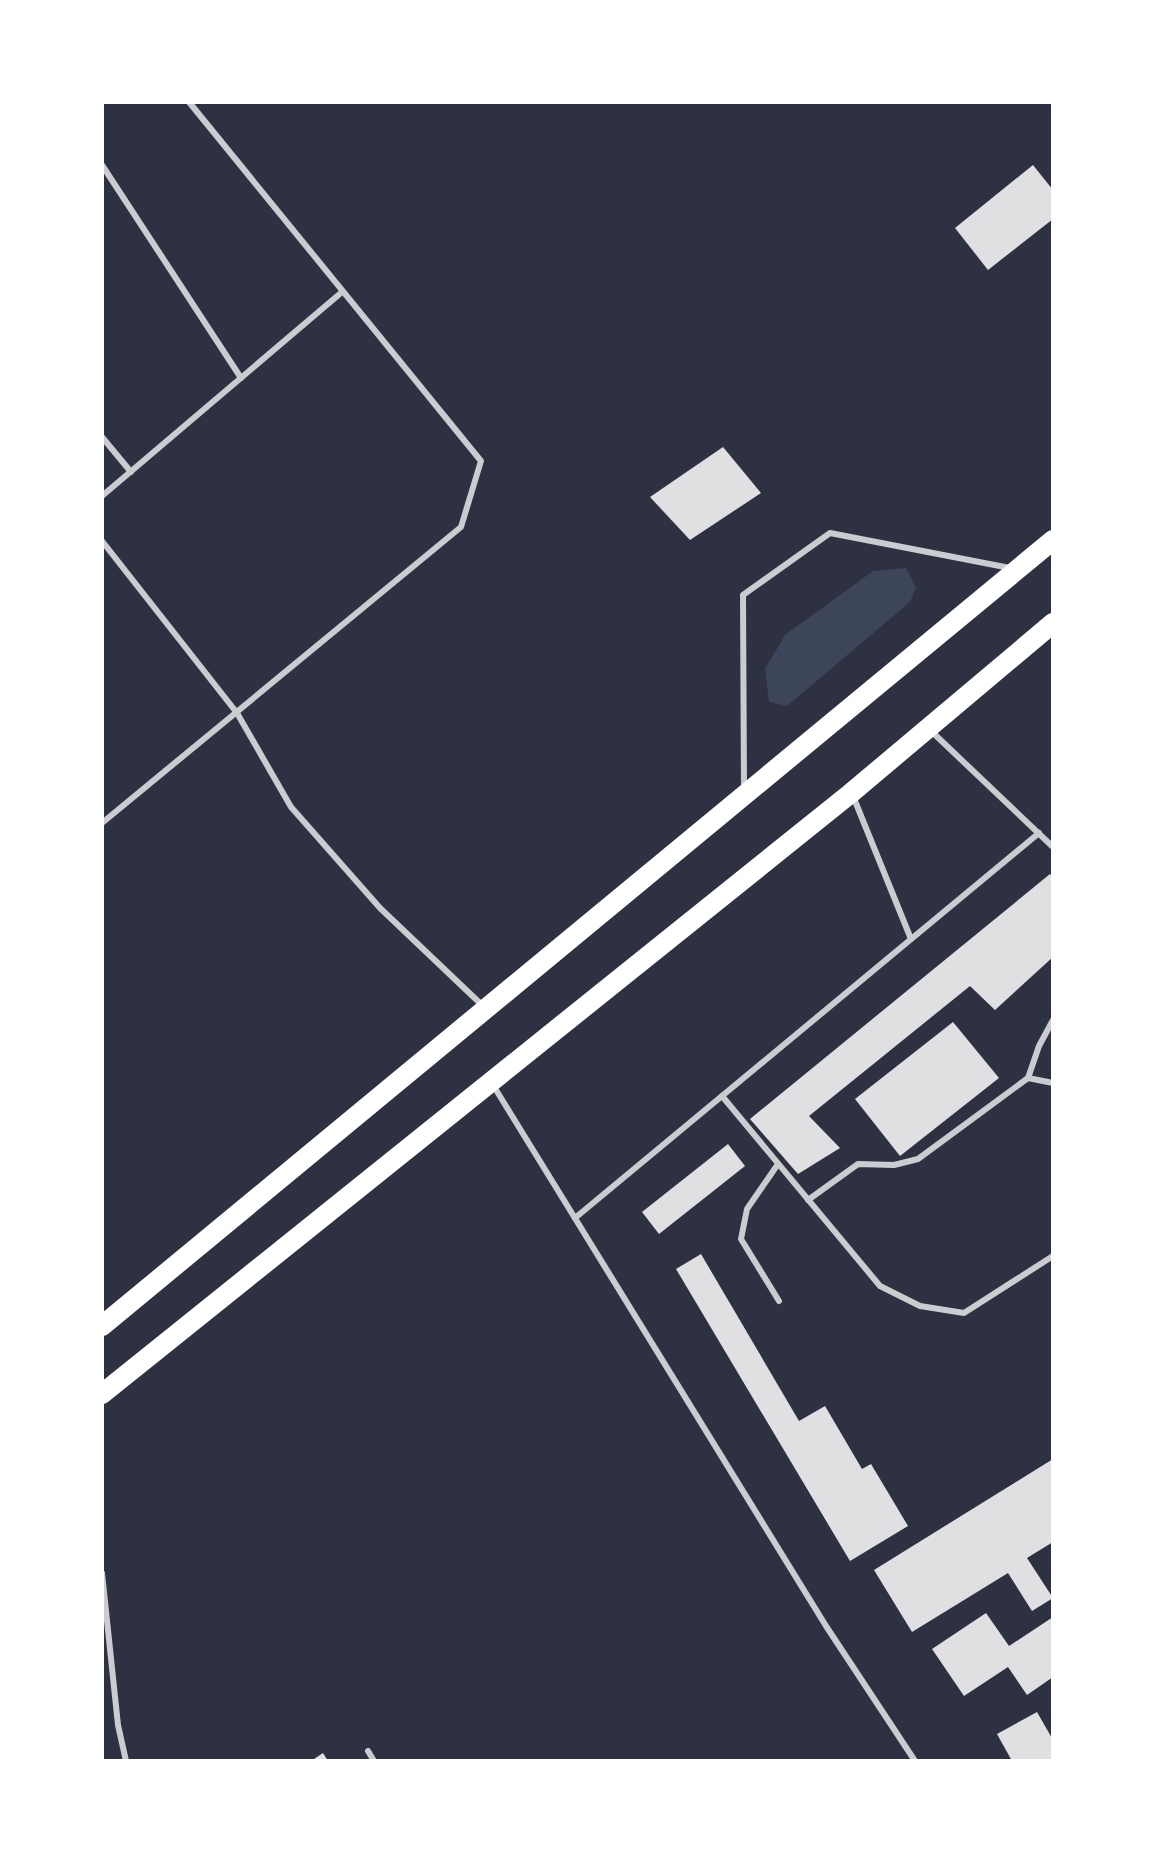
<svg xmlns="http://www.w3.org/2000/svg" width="1155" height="1863" font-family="Commissioner,sans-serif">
<rect width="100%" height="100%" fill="#2d3142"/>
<polygon fill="#3c4559" points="906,568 916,587 910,602 787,706 769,702 765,669 785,635 873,571"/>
<g fill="#e0e0e3">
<polygon points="1033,165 1053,190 1053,219 988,270 955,228"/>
<polygon points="723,447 761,493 690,540 650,497"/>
<polygon points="1050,874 1053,877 1053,957 995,1010 970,986 809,1116 840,1148 798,1174 750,1119"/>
<polygon points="953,1022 999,1078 900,1156 855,1099"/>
<polygon points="728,1144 745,1166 659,1234 642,1212"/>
<polygon points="701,1254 799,1421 825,1406 862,1469 871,1464 908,1526 850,1561 676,1269"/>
<polygon points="1053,1459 1053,1542 1027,1558 1053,1598 1032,1611 1008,1573 912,1632 874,1570"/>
<polygon points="986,1613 1009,1646 1053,1617 1053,1677 1027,1695 1008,1667 964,1696 932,1649"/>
<polygon points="1037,1712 1053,1740 1053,1761 1012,1761 997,1734"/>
<polygon points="323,1753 328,1761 311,1761"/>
</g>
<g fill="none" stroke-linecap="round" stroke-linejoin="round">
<g stroke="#caccd0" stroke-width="6">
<polyline points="102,165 241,378"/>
<polyline points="102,437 131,472"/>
<polyline points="102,496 342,292"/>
<polyline points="102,541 237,713 291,807 380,908 483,1006"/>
<polyline points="930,730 1053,847"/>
<polyline points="744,789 743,595 830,533 1010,568"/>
<polyline points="853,796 911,939"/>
<polyline points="102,823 461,527 481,461 189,102"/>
<polyline points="1028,1078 1053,1083"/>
<polyline points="493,1085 826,1626 915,1761"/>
<polyline points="722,1096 880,1286 920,1306 964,1313 1053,1256"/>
<polyline points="778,1164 747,1209 741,1239 779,1301"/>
<polyline points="808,1200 858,1164 894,1165 918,1159 1028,1078 1039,1046 1053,1020"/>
<polyline points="575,1218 1039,833"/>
<polyline points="102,1573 118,1725 126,1761"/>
<polyline points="368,1751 374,1761"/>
</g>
<g stroke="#fff" stroke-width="20">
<polyline points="102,1326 1053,540"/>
<polyline points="102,1394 851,793 1053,623"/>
</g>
</g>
<rect width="1155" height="1863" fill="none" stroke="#ffffff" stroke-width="208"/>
</svg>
